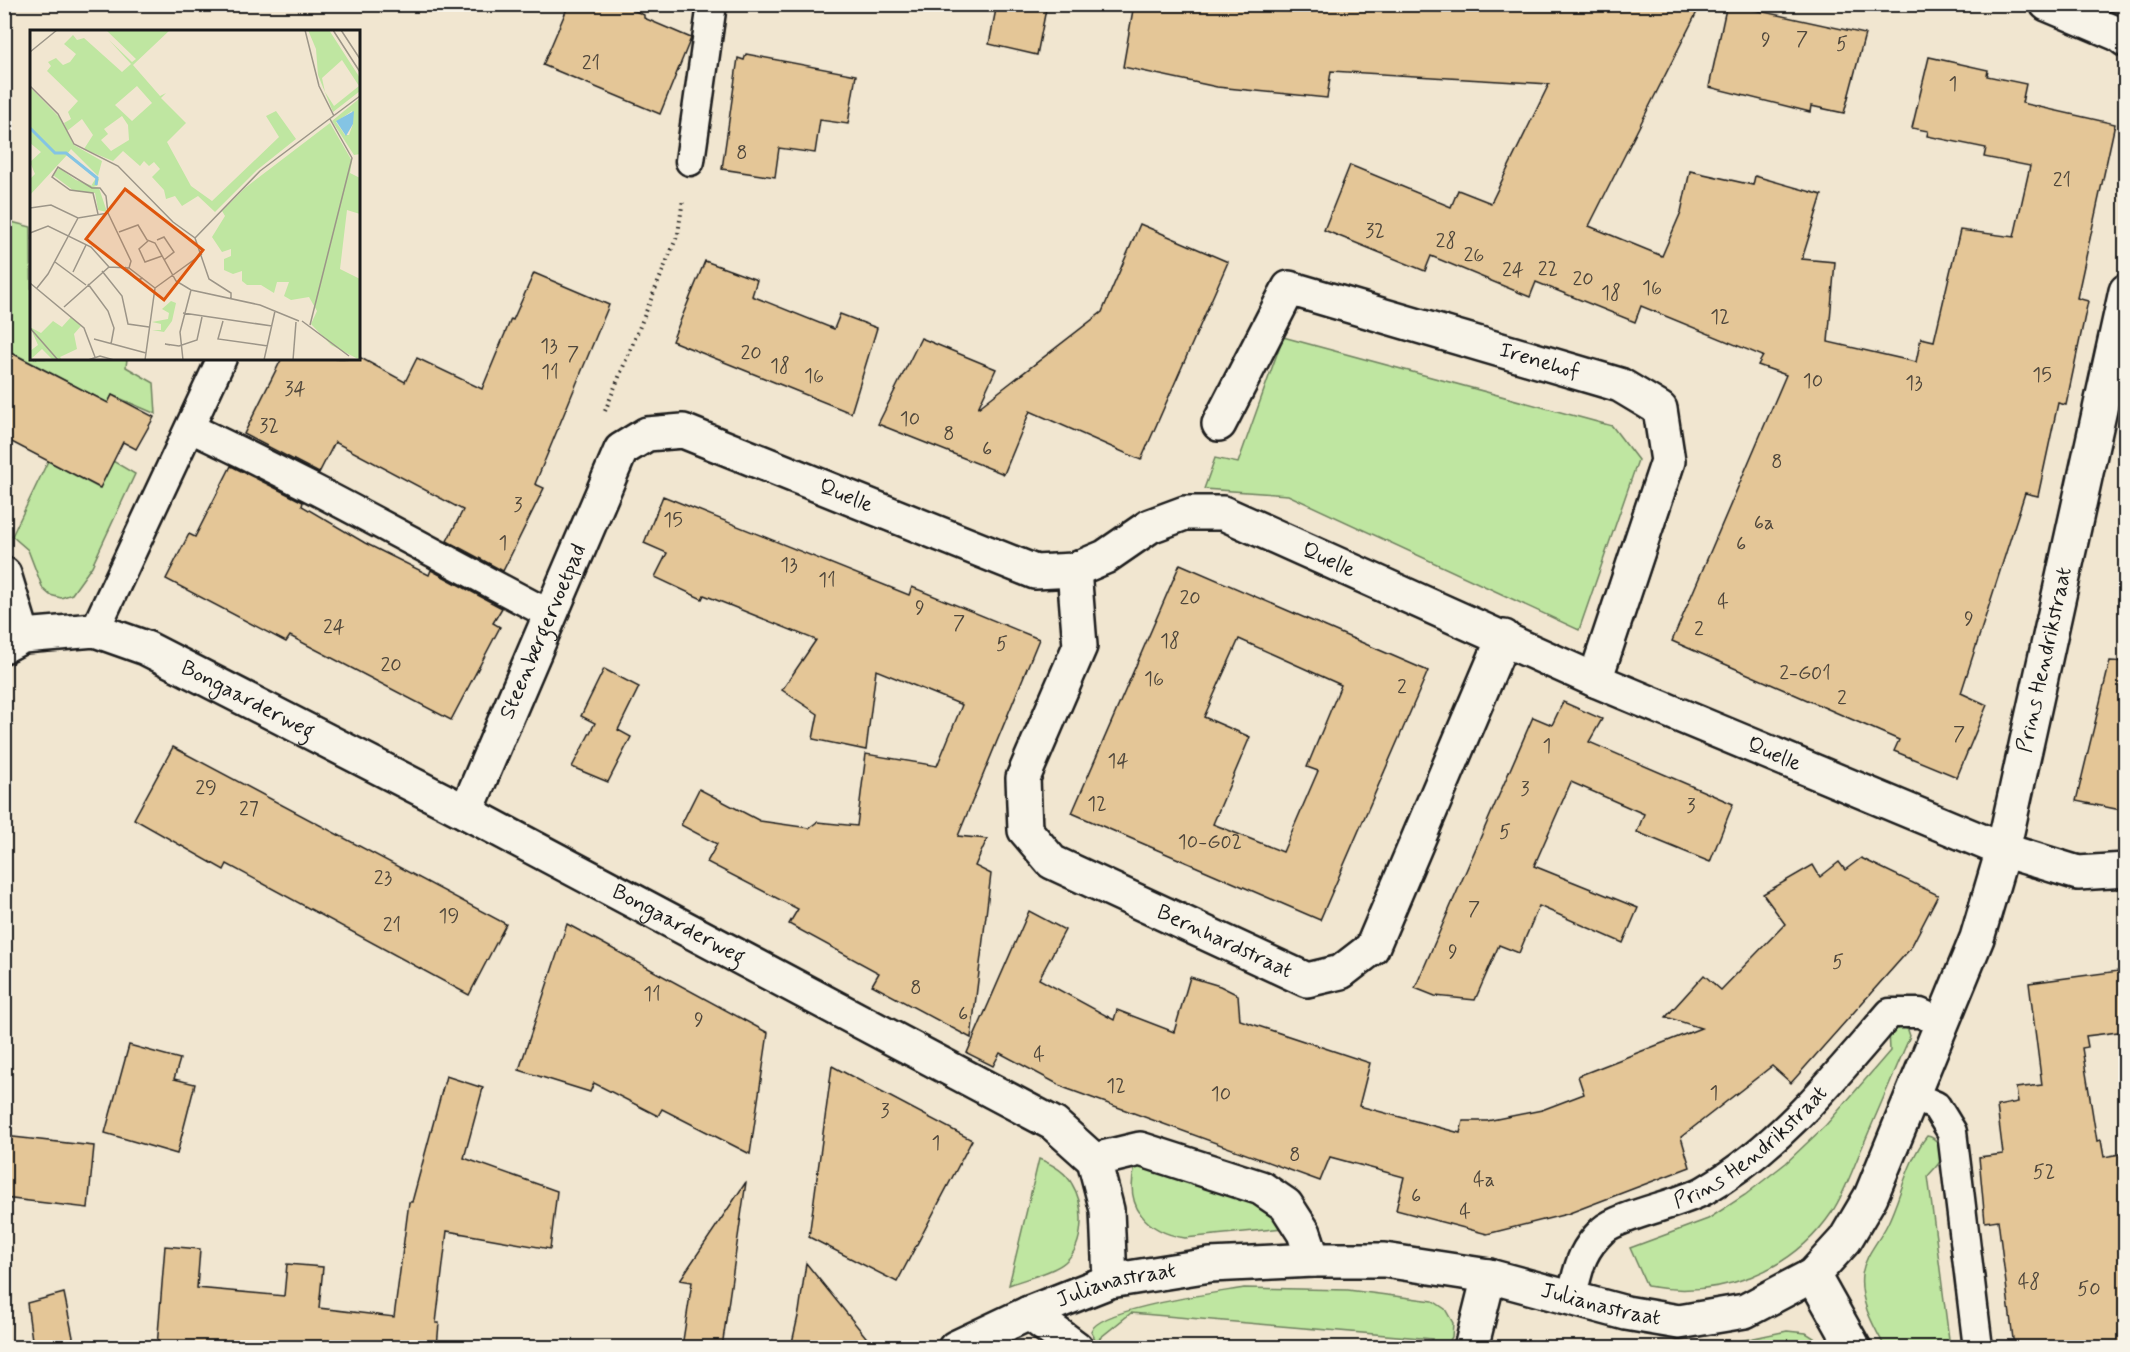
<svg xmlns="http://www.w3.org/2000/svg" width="2130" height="1352" font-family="Mynerve,sans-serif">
<rect width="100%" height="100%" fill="#f1e6d0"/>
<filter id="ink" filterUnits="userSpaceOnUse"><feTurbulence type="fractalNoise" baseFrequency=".0167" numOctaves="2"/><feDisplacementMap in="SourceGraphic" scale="12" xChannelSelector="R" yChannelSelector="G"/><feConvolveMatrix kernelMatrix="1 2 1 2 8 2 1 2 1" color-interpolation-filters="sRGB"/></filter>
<g filter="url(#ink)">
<g fill="#bfe6a1" stroke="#6e815e" stroke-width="1.5">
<polygon points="4,220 31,227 32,358 127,359 126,367 154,383 156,414 112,395 108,403 5,349"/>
<polygon points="1283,337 1612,426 1638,460 1579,630 1288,495 1204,489 1215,458 1238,463"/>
<polygon points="48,461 99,488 113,461 135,474 92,566 72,594 61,598 50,595 43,589 28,550 12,536"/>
<path d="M1901 1025 1908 1030 1910 1036C1894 1074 1877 1112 1861 1150 1852 1171 1844 1194 1832 1212 1791 1273 1718 1299 1647 1286L1630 1248 1708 1219 1745 1195 1786 1163 1826 1125 1890 1051 1889 1030Z"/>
<path d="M1927 1136C1936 1137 1945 1150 1941 1159 1939 1165 1932 1171 1928 1176L1950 1347H1885C1873 1325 1859 1301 1862 1274 1865 1255 1879 1241 1887 1225 1901 1197 1907 1161 1927 1136Z"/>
<path d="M1039 1159C1052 1164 1065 1171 1072 1184 1085 1205 1085 1245 1065 1262 1054 1272 1024 1279 1009 1285Z"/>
<path d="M1148 1164 1271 1208 1283 1228 1185 1238C1146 1232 1124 1206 1135 1167Z"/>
<path d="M1244 1288 1348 1290 1433 1301 1445 1309 1453 1323 1452 1337 1446 1347H1427L1432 1339 1131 1313 1096 1341 1091 1331C1100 1308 1216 1293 1244 1288Z"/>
<polygon points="1787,1331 1806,1333 1828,1347 1692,1347 1730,1343"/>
</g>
<g fill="#e4c697" stroke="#1c1c1c" stroke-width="1.5" fill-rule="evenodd">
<polygon points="569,4 621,4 644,15 644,18 691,38 660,114 543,65"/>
<polygon points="997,4 1047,4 1037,55 989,44"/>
<polygon points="1134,4 1701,4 1589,226 1662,256 1681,212 1690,171 1753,185 1755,176 1822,195 1802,259 1835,262 1828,342 1916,362 1921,338 1934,341 1960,230 2014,237 2030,166 1984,157 1986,148 1927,136 1928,131 1912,128 1929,57 1988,70 1987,76 2026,84 2022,103 2115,124 2077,298 2088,301 2066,405 2058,403 2038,496 2025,493 1961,693 1987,705 1957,777 1894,751 1899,740 1672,641 1786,375 1758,365 1763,356 1641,306 1635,322 1536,282 1530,297 1431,256 1425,271 1324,230 1350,165 1451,207 1458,190 1491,203 1549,84 1331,71 1327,98 1217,87 1123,67"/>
<polygon points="1727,4 1865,34 1844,113 1811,106 1810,112 1709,87"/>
<polygon points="746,54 856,75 848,124 820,120 815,153 779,148 775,177 722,169 738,58 744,60"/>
<polygon points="1140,224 1228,262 1141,460 1030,411 1004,474 878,424 921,338 996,369 978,408 1102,312"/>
<polygon points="705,261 757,280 752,296 834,329 840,314 877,328 851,413 672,341"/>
<polygon points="534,273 609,305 535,484 544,488 503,571 447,541 463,510 335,442 319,473 244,434 282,358 361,358 405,382 417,358 482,389 511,319 513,320"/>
<polygon points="4,349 108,403 112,395 154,417 136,449 123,442 100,488 4,438"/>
<polygon points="231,466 303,502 302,506 365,543 429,575 431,570 502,608 493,623 500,627 451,720 290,636 286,642 166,579 189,534 195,537"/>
<polygon points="663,496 909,595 912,587 1039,639 958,836 987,839 975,866 991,874 971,1038 872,985 879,973 789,924 798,909 707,862 717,844 681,825 699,789 760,821 809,828 817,822 857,826 866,754 937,766 962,705 876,670 866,750 813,739 818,714 782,690 816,640 704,595 702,599 655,577 667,553 644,543"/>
<path d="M1180 564 1428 671 1320 920 1072 813ZM1239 639 1341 685 1307 767 1318 771 1283 852 1213 824 1250 737 1204 717Z"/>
<polygon points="2110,661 2126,662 2126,811 2076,801"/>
<polygon points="604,669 639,687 618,730 631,737 608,782 572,767 595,723 581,716"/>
<polygon points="1563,702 1602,719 1589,742 1733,804 1710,862 1637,832 1644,814 1571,782 1534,866 1638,908 1623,943 1539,906 1519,953 1499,945 1475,1000 1435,996 1415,988 1533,717 1552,725"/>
<polygon points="173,747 506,924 469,995 227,864 224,870 134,819"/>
<polygon points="1861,858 1938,895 1910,949 1791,1083 1772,1066 1681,1137 1690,1167 1567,1214 1487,1234 1396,1210 1404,1177 1330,1157 1320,1181 1065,1088 1000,1053 993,1066 967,1053 1029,911 1065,930 1039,979 1114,1020 1117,1010 1174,1032 1190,977 1220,986 1238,995 1240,1020 1370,1063 1359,1106 1460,1133 1463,1121 1487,1121 1542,1110 1584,1094 1578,1076 1701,1028 1666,1017 1704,975 1721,990 1785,924 1763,894 1813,865 1820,877 1839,862 1845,870"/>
<polygon points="567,924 768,1033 750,1154 662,1109 658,1116 594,1083 590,1092 519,1070"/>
<polygon points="2126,970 2126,1031 2086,1036 2088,1047 2082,1048 2097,1141 2101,1140 2104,1157 2126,1153 2126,1347 2014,1347 1998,1220 1985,1222 1979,1157 2003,1154 1997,1106 2018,1102 2016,1088 2042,1085 2029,983"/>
<polygon points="129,1045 180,1059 174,1079 195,1084 177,1154 105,1133"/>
<polygon points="832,1066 972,1140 897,1282 809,1237"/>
<polygon points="446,1076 483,1088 464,1158 557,1191 550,1249 447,1231 436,1323 439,1323 437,1347 157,1347 165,1246 200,1249 197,1288 284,1296 287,1264 323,1267 319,1308 394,1317 409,1202 412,1202"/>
<polygon points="4,1136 94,1146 88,1208 4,1198"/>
<polygon points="746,1182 722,1347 682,1347 692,1282 680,1280"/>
<polygon points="806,1263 874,1347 791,1347 799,1312"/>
<polygon points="64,1293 75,1347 33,1347 27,1303"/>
</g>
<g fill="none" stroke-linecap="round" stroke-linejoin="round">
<g stroke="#1c1c1c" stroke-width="33">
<g id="service">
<polyline points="690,161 712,4"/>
<path d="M190 428C313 485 430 552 551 615"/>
<polyline points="95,630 222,358"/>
<polyline points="1913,1096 1936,1106 1952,1132 1978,1348"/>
<path id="s1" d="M1571 1299C1579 1269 1579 1253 1603 1230 1620 1215 1681 1204 1705 1190 1779 1147 1835 1077 1890 1013H1920L1942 1023"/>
</g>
</g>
<g stroke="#1c1c1c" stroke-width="38">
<g id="minor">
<path id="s2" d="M1219 424 1289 288 1620 385 1660 409 1668 461 1595 680"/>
<path id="s3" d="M1074 570 1080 646 1023 778 1025 830 1052 862 1307 980 1341 972 1372 948 1504 637"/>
<polyline points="4,574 23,636"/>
<path id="s4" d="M4 646 23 636 95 630 146 648 466 812 1054 1124 1094 1160 1107 1210 1110 1281"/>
<path id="s5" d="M466 812 621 450 647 434 683 431 1035 572 1074 570 1105 557 1150 526 1185 513H1223L1595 680 2003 850 2078 873 2126 870"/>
<polyline points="1094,1160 1140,1149 1261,1188 1286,1205 1304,1233 1313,1260"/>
<polyline points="1029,1313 1076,1348"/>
<polyline points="1471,1348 1489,1276"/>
</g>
</g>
<g stroke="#1c1c1c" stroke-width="38">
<g id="tertiary">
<polyline points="2047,4 2118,34 2126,40"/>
<polyline points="1813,1275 1854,1348"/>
<path id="s6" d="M955 1348 1029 1313 1110 1281 1210 1265 1313 1260H1384L1489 1276 1626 1313 1679 1322 1745 1311 1813 1275 1845 1240 1871 1196 1977 938 2003 850 2126 291"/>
</g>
</g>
<polyline stroke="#1c1c1c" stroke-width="4" stroke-dasharray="1.5 4.5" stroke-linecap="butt" points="605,411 678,234 683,199"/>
<use href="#service" stroke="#f7f3e8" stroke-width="28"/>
<use href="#minor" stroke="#f7f3e8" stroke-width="33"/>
<use href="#tertiary" stroke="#f7f3e8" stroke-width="33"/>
</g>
</g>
<g text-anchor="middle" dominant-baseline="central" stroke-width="6" stroke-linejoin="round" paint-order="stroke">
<g font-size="20" fill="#4e463b">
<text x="1802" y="39">7</text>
<text x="1766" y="40">9</text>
<text x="1842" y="44">5</text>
<text x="591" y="63">21</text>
<text x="1953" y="84">1</text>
<text x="742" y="153">8</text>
<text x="2062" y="180">21</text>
<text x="1375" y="231">32</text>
<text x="1446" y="241">28</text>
<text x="1474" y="255">26</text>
<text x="1548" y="269">22</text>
<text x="1513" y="270">24</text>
<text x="1583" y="279">20</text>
<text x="1652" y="288">16</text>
<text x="1611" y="293">18</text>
<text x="1720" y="317">12</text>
<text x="549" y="346">13</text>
<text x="751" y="353">20</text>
<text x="573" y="354">7</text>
<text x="780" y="366">18</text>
<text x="550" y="372">11</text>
<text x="2042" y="375">15</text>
<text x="814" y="376">16</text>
<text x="1813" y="381">10</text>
<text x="1914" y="383">13</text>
<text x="295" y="389">34</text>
<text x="910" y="419">10</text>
<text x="269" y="426">32</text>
<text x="949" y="434">8</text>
<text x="987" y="449">6</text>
<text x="1777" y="462">8</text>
<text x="518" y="505">3</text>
<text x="673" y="520">15</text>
<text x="1764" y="523">6a</text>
<text x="503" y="543">1</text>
<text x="1741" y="544">6</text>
<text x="789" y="565">13</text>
<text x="827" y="580">11</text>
<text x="1190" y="598">20</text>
<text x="1723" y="602">4</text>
<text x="920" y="608">9</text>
<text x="1969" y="619">9</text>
<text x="959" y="623">7</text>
<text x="334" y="627">24</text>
<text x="1699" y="629">2</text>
<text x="1170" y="641">18</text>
<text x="1002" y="644">5</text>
<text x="391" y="665">20</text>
<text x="1805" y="673">2-G01</text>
<text x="1154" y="679">16</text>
<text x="1402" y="687">2</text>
<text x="1842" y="698">2</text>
<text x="1959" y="734">7</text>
<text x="1547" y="746">1</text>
<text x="1118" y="761">14</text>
<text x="206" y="788">29</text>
<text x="1525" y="789">3</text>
<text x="1097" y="804">12</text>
<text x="1691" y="806">3</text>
<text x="249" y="809">27</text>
<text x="1505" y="832">5</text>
<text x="1210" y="842">10-G02</text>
<text x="383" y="878">23</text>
<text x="1474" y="909">7</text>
<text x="449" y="916">19</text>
<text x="392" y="925">21</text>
<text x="1453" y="952">9</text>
<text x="1838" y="962">5</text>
<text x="916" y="988">8</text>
<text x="652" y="994">11</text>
<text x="963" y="1014">6</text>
<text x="699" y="1020">9</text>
<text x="1039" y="1055">4</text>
<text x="1116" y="1086">12</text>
<text x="1714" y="1093">1</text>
<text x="1221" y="1094">10</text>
<text x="885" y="1111">3</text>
<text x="936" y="1143">1</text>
<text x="1295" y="1155">8</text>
<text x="2044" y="1172">52</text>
<text x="1484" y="1180">4a</text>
<text x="1416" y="1196">6</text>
<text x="1465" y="1212">4</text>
<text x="2029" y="1282">48</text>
<text x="2089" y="1289">50</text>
</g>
<g font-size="22" fill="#1c1c1c" stroke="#f7f3e8">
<text stroke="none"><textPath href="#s2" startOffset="414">Irenehof</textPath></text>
<text stroke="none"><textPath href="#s5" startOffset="636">Quelle</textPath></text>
<text stroke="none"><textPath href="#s5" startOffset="1158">Quelle</textPath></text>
<text stroke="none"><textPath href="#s5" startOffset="196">Steenbergervoetpad</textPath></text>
<text stroke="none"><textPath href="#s6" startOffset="1554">Prins Hendrikstraat</textPath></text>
<text stroke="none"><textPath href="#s4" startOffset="262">Bongaarderweg</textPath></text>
<text stroke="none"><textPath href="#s5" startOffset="1644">Quelle</textPath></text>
<text stroke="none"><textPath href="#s4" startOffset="748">Bongaarderweg</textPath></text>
<text stroke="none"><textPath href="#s3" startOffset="504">Bernhardstraat</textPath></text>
<text stroke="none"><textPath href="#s1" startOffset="249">Prins Hendrikstraat</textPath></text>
<text stroke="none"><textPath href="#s6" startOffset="174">Julianastraat</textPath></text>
<text stroke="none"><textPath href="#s6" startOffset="666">Julianastraat</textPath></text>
</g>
</g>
<g transform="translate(30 30)">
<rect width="330" height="330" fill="#f1e6d0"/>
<path d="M76 0H140L103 35 130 66 136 63 131 68 156 93 137 112 161 156 182 171 249 107 236 86 246 81 266 109 227 140 185 182 168 166 152 176 145 166 136 169 134 160 122 147 130 139 124 132 119 136 114 131 110 136 93 121 83 131 54 119 63 105 52 89 37 101 34 93 41 89 38 82 48 71 17 41 21 36 18 32 26 28 33 35 40 32 46 24 34 14 43 5 47 10 54 8 92 42 101 34 79 10 102 32 106 29ZM107 56 122 73 102 91 85 75ZM92 86 98 95 99 110 81 121 71 110 78 104 74 99ZM278 0H299L330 48V61L303 82 288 45 286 19ZM312 30 329 56 304 76 295 62 292 48ZM0 57 30 88 44 115 72 131 68 146 41 119 38 123 69 149 67 156H61L66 148 37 125 0 165V149L5 144 0 132 11 122 0 113ZM330 68V124L324 125 302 91ZM322 81 323 94 319 105H315L306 92ZM300 93 322 131 320 143 330 148V184L317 180 310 239 330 249V330L301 315 281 294 287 281 279 267 261 270 254 266 259 252H247L244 263 231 255H217L212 251V241L203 244 194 240V229L201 226V219L192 222 182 207 195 186 192 181 215 158ZM29 138 46 150 69 158 77 182 68 180 65 163 44 161 23 145ZM141 271 146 273 142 291 134 302 122 300H131V294L122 292 138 289 139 283 132 279ZM41 287 51 296 44 304 47 319 30 327 32 330H23L12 319 0 330V321L8 315 0 297 11 303 23 291 32 297Z" fill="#bfe6a1" fill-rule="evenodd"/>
<path d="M324 81 323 94 316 106 306 91Z" fill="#84c4e4"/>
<path fill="none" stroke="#84c4e4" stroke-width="3" d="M0 98 25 123H36L67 148 66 155"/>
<path fill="none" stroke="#9c9588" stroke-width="1.5" d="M275 0 289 56 304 86M303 0 330 42M311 0 330 29M0 22 27 0M0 56 28 84 44 114 88 136 143 192 165 208 179 249 201 263V268M0 178 21 175 48 188 78 183 101 231 99 238M68 184 63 163 40 160 22 147 28 137 62 158H70L76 166 78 183M89 202 108 195 117 210 125 213 146 251 161 260 230 275 269 291M0 203 18 196 61 217 79 237M165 208 230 141 330 66M127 210 134 207 144 222 134 230M118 211 109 219 115 232 132 226M25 232 56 255M95 237 108 250 113 248M72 241 92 266 98 294 119 297M43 242 56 215M0 253 54 298 65 327M58 254 78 281 84 298 81 314M7 258 18 244 48 188M125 258 172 224M34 277 79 237 99 238 125 258M153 283 242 296M193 291 188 309 238 316M272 291 319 326M280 295 322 128 300 89M0 298 28 330M64 309 116 323M140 315 135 314 149 316 167 310 172 287M58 330 70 326 84 330M115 330 125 258M153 330 150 302 161 260M234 330 245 281M263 330 266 292"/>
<path fill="#de560d" fill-opacity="0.15" stroke="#de560d" stroke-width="3" d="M95 159 173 220 134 270 56 209Z"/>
<rect width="330" height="330" fill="none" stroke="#1c1c1c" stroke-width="3"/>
</g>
<rect width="2130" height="1352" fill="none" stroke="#f7f3e8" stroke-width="24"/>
<rect x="12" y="12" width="2106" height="1328" fill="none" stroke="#1c1c1c" stroke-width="2" filter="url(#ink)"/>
</svg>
